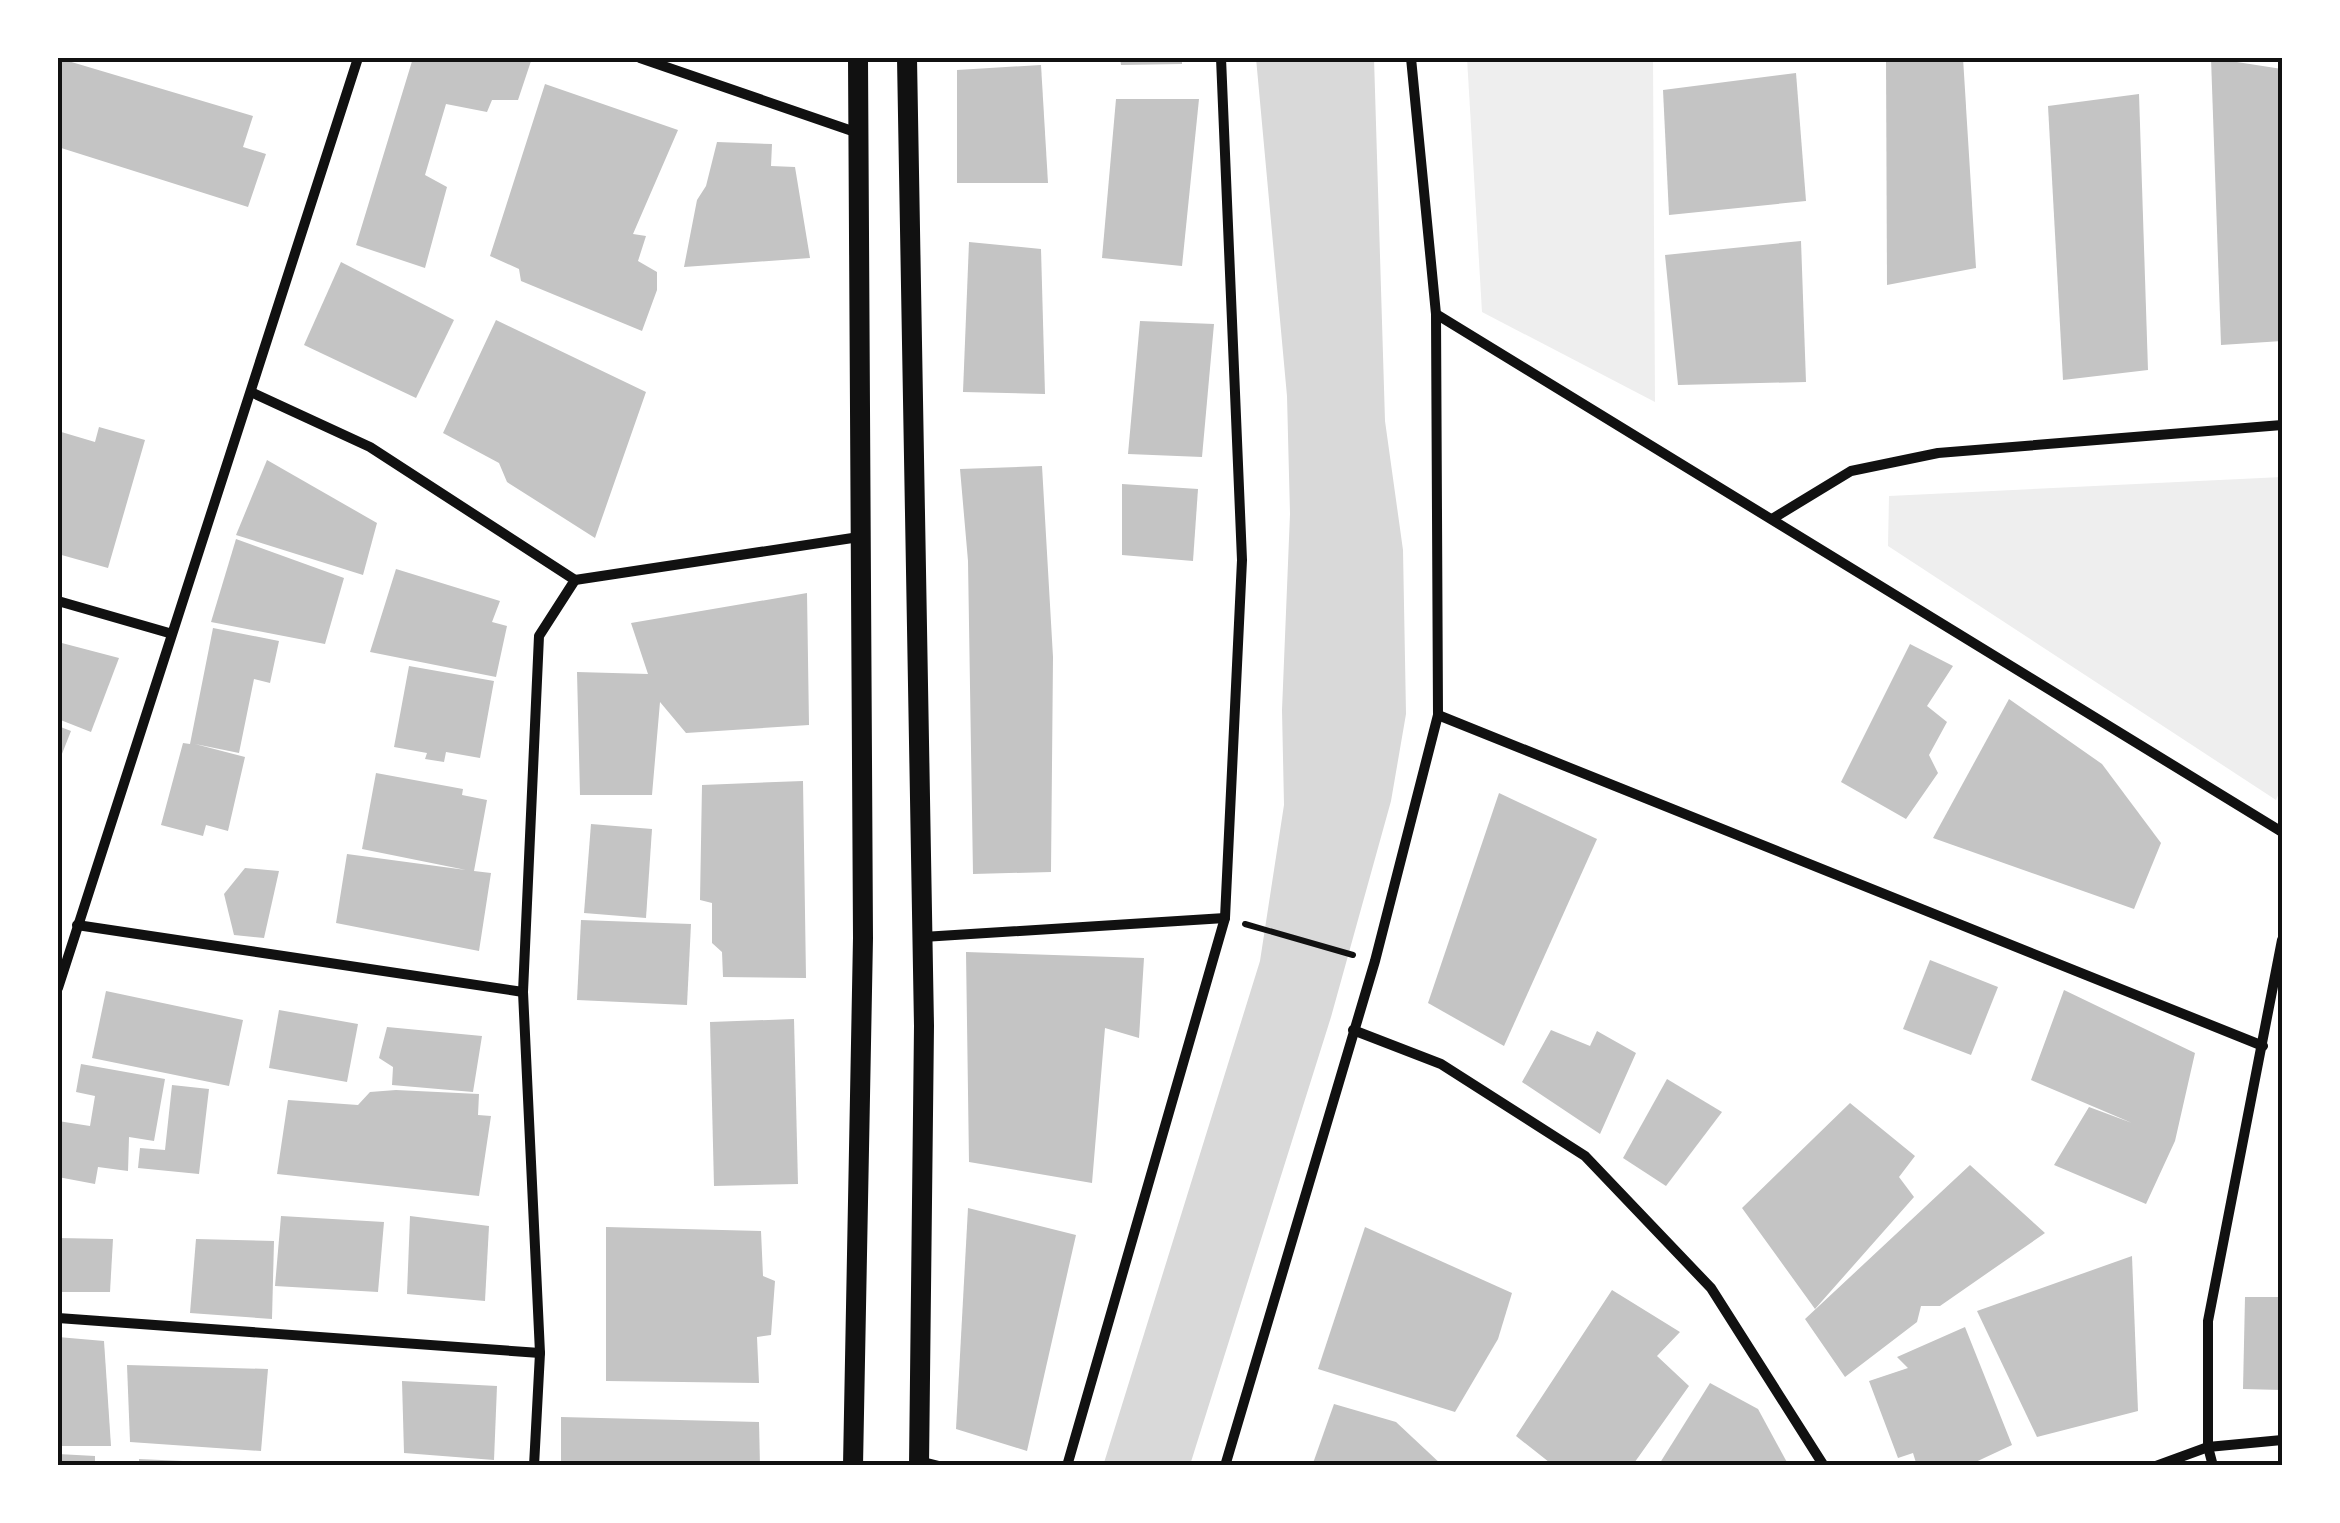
<svg xmlns="http://www.w3.org/2000/svg" width="2340" height="1523" font-family="'DejaVu Sans',sans-serif">
<rect width="100%" height="100%" fill="#fff"/>
<g fill="#eee">
<polygon points="1467,58 1653,58 1655,402 1482,312"/>
<polygon points="2282,477 2282,786 2276,800 1888,546 1889,496"/>
</g>
<polygon fill="#d9d9d9" points="1256,58 1374,58 1385,421 1403,550 1406,714 1391,801 1331,1017 1190,1465 1103,1466 1260,961 1284,805 1282,710 1290,514 1287,396"/>
<g fill="#c4c4c4">
<polygon points="58,58 253,116 243,147 266,154 248,207 58,147"/>
<polygon points="413,58 532,58 518,100 492,100 487,112 446,104 425,175 447,187 425,268 356,245"/>
<polygon points="1120,58 1182,58 1182,64 1121,65"/>
<polygon points="1886,58 1963,58 1976,268 1887,285"/>
<polygon points="2211,58 2282,69 2282,341 2221,345"/>
<polygon points="1041,65 1048,183 957,183 957,70"/>
<polygon points="1796,73 1806,201 1669,215 1663,90"/>
<polygon points="545,84 678,130 633,234 646,236 638,261 657,272 657,290 642,331 521,281 519,269 490,256"/>
<polygon points="2139,94 2148,370 2063,380 2048,106"/>
<polygon points="1116,99 1199,99 1182,266 1102,258"/>
<polygon points="717,142 772,144 771,166 795,167 810,258 684,267 697,200 706,186"/>
<polygon points="1801,241 1806,382 1678,385 1665,255"/>
<polygon points="969,242 1041,249 1045,394 963,392"/>
<polygon points="341,262 454,320 416,398 304,345"/>
<polygon points="496,320 646,392 595,538 507,482 499,463 443,433"/>
<polygon points="1140,321 1214,324 1202,457 1128,454"/>
<polygon points="99,427 145,440 108,568 58,554 58,431 95,442"/>
<polygon points="267,460 377,523 363,575 236,535"/>
<polygon points="1042,466 1053,657 1051,872 973,874 968,561 960,469"/>
<polygon points="1122,484 1198,489 1193,561 1122,555"/>
<polygon points="236,539 344,578 325,644 211,622"/>
<polygon points="396,569 500,601 492,622 507,626 496,677 370,652"/>
<polygon points="807,593 809,725 686,733 660,702 652,795 580,795 577,672 648,674 631,623"/>
<polygon points="213,628 279,641 270,683 254,679 239,753 195,744 245,757 228,831 206,825 203,836 161,825 183,743 190,744"/>
<polygon points="58,642 119,658 91,732 58,719"/>
<polygon points="1910,644 1953,666 1927,706 1947,722 1929,755 1938,773 1906,819 1841,782"/>
<polygon points="409,666 494,681 480,758 446,752 444,762 425,759 427,753 394,747"/>
<polygon points="2009,699 2102,764 2161,843 2134,909 1933,838"/>
<polygon points="58,726 71,731 58,764"/>
<polygon points="376,773 463,789 462,795 487,800 474,871 491,873 479,951 336,923 347,854 466,870 362,849"/>
<polygon points="803,781 806,978 723,977 722,952 712,943 712,903 700,900 702,785"/>
<polygon points="1499,793 1597,839 1504,1046 1428,1003"/>
<polygon points="591,824 652,829 646,918 584,913"/>
<polygon points="245,868 279,871 264,938 234,935 224,894"/>
<polygon points="581,920 691,924 687,1005 577,1000"/>
<polygon points="966,952 1144,958 1139,1038 1105,1028 1092,1183 969,1162"/>
<polygon points="1930,960 1998,987 1971,1055 1903,1029"/>
<polygon points="2064,990 2195,1053 2175,1141 2146,1204 2054,1165 2089,1107 2132,1123 2031,1080"/>
<polygon points="106,991 243,1020 229,1086 92,1058"/>
<polygon points="279,1010 358,1024 347,1082 269,1068"/>
<polygon points="794,1019 798,1184 714,1186 710,1022"/>
<polygon points="387,1027 482,1036 473,1092 392,1085 393,1067 379,1058"/>
<polygon points="1551,1030 1590,1046 1597,1031 1636,1053 1600,1134 1522,1082"/>
<polygon points="81,1064 165,1079 154,1141 129,1137 128,1171 98,1167 95,1184 58,1177 58,1121 90,1126 95,1096 76,1092"/>
<polygon points="1667,1079 1722,1112 1666,1186 1623,1158"/>
<polygon points="172,1085 209,1089 199,1174 138,1168 140,1148 165,1150"/>
<polygon points="396,1090 479,1094 478,1115 491,1116 479,1196 277,1174 288,1100 358,1105 370,1092"/>
<polygon points="1850,1103 1915,1156 1899,1177 1914,1197 1815,1309 1742,1208"/>
<polygon points="1970,1165 2045,1233 1940,1306 1921,1306 1917,1322 1845,1377 1805,1319"/>
<polygon points="968,1208 1076,1235 1027,1451 956,1429"/>
<polygon points="281,1216 384,1222 378,1292 275,1286"/>
<polygon points="410,1216 489,1226 485,1301 407,1294"/>
<polygon points="606,1227 761,1231 763,1276 775,1281 771,1335 757,1337 759,1383 606,1381"/>
<polygon points="1365,1227 1512,1293 1498,1339 1455,1412 1318,1369"/>
<polygon points="58,1238 113,1239 110,1292 58,1292"/>
<polygon points="196,1239 274,1241 272,1319 190,1313"/>
<polygon points="2132,1256 2138,1411 2037,1437 1977,1311"/>
<polygon points="1612,1290 1680,1332 1657,1356 1689,1386 1632,1466 1554,1466 1516,1436"/>
<polygon points="2245,1297 2282,1297 2282,1390 2243,1389"/>
<polygon points="1965,1327 2012,1445 1967,1466 1917,1466 1913,1453 1898,1458 1869,1381 1908,1368 1897,1357"/>
<polygon points="58,1337 104,1341 111,1446 58,1446"/>
<polygon points="127,1365 268,1369 261,1451 130,1442"/>
<polygon points="402,1381 497,1386 494,1460 404,1453"/>
<polygon points="1710,1383 1758,1409 1789,1466 1658,1466"/>
<polygon points="1334,1404 1396,1422 1443,1466 1312,1466"/>
<polygon points="561,1417 759,1422 760,1466 561,1466"/>
<polygon points="58,1454 95,1456 95,1466 58,1466"/>
<polygon points="139,1459 183,1461 184,1466 139,1466"/>
</g>
<g fill="none" stroke-linecap="round" stroke-linejoin="round">
<polyline stroke="#111" stroke-width="6" points="1245,924 1353,955"/>
<g stroke="#111" stroke-width="10">
<polyline points="640,58 858,133"/>
<polyline points="1436,314 2282,832"/>
<polyline points="1772,519 1851,471 1938,453 2282,425"/>
<polyline points="575,580 859,537"/>
<polyline points="58,601 169,633"/>
<polyline points="1438,715 2263,1046"/>
<polyline points="77,925 523,992 539,636 575,580 370,447 251,392"/>
<polyline points="923,937 1225,918"/>
<polyline points="58,988 358,58"/>
<polyline points="523,992 540,1353 534,1466"/>
<polyline points="1353,1030 1441,1064 1585,1156 1711,1288 1824,1466"/>
<polyline points="58,1318 540,1353"/>
<polyline points="919,1461 939,1466"/>
<polyline points="1067,1466 1225,918 1242,560 1221,58"/>
<polyline points="1225,1466 1375,961 1438,715 1436,314 1411,58"/>
<polyline points="2156,1466 2208,1447 2282,1440"/>
<polyline points="2213,1466 2208,1447 2208,1321 2282,940"/>
</g>
<g stroke="#111" stroke-width="20">
<polyline points="907,58 924,1026 919,1466"/>
<polyline points="853,1466 863,938 858,58"/>
</g>
</g>
<rect width="2340" height="1523" fill="none" stroke="#ffffff" stroke-width="120"/>
<rect x="60" y="60" width="2220" height="1403" fill="none" stroke="#111" stroke-width="4"/>
</svg>
